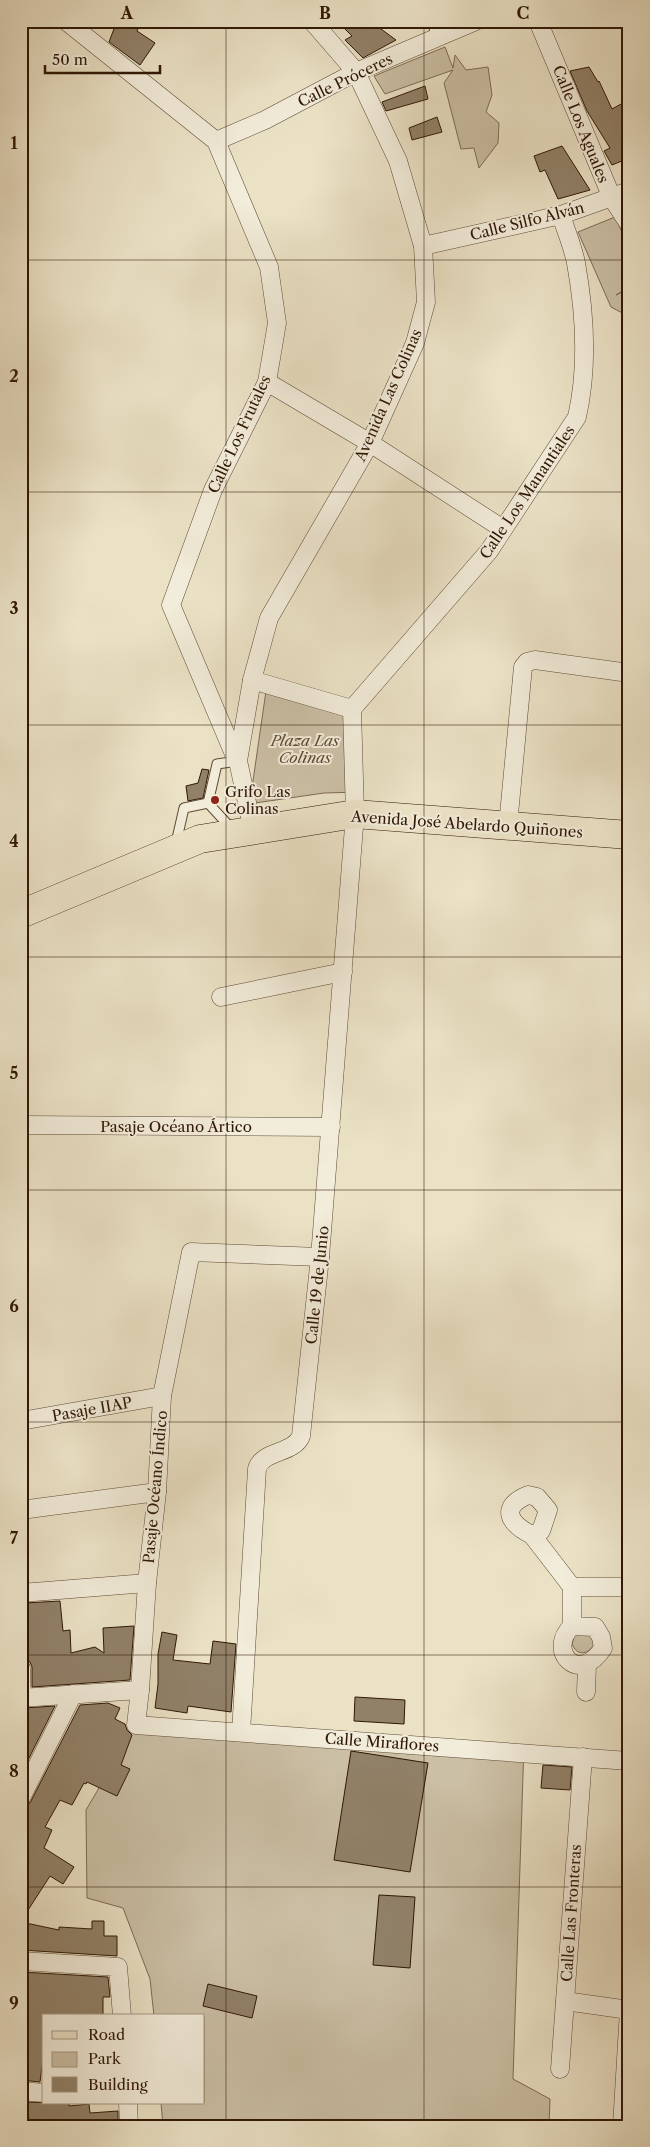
<svg xmlns="http://www.w3.org/2000/svg" width="650" height="2147" font-family="'Libre Caslon Text',serif">
<rect width="100%" height="100%" fill="#ebe2c6"/>
<filter id="stains"><feTurbulence type="fractalNoise" baseFrequency=".004" numOctaves="4"/><feColorMatrix values="0 0 0 0 .2 0 0 0 0 .09 0 0 0 0 .02 0 0 0 .5 -.17"/></filter>
<radialGradient id="worn" r=".72"><stop offset=".6" stop-color="#630" stop-opacity="0"/><stop offset="1" stop-color="#630" stop-opacity=".3"/></radialGradient>
<g fill="#cbbfa5" stroke="#7d6b55">
<polygon points="445,47 453,68 455,55 466,70 488,67 492,95 486,112 499,123 498,143 479,168 474,148 461,149 444,83 453,70 385,94 374,76"/>
<polygon points="615,217 629,247 629,287 616,295 629,289 628,316 611,307 578,232"/>
<polygon points="266,691 357,715 360,792 324,793 255,803 253,781"/>
<path d="M575 1634H592L594 1645C587 1655 577 1656 572 1644Z"/>
<polygon points="136,1725 524,1745 513,2079 550,2099 549,2126 214,2126 211,2121 185,2126 163,2126 161,2103 204,2103 204,2016 154,2016 150,1979 123,1908 87,1898 86,1810"/>
</g>
<g fill="#918169" stroke="#2f1705">
<polygon points="117,21 141,21 137,31 155,43 140,65 109,42"/>
<polygon points="337,21 370,21 396,40 363,58 345,40 352,36"/>
<polygon points="589,67 598,82 599,81 612,109 623,103 629,113 629,158 612,165 604,151 610,148 587,111 570,71"/>
<polygon points="425,86 428,99 386,111 382,102"/>
<polygon points="437,117 442,132 412,140 409,128"/>
<polygon points="562,146 590,190 558,199 545,170 540,172 534,156"/>
<polygon points="202,769 209,770 203,798 188,801 186,786 198,783"/>
<polygon points="60,1601 63,1631 70,1630 71,1653 95,1647 104,1653 103,1628 134,1626 130,1680 32,1687 32,1667 30,1662 25,1658 22,1635 28,1635 25,1603"/>
<polygon points="162,1632 177,1635 173,1660 210,1664 213,1641 236,1644 231,1712 188,1706 187,1713 155,1708 158,1684 158,1654"/>
<polygon points="355,1697 405,1700 404,1724 354,1721"/>
<polygon points="108,1703 120,1708 115,1719 125,1724 127,1730 132,1735 121,1765 130,1769 117,1796 87,1782 86,1784 84,1783 72,1805 60,1800 45,1827 52,1830 44,1848 74,1867 63,1884 50,1876 21,1921 21,1809 30,1803 80,1705"/>
<polygon points="55,1706 21,1774 21,1714 24,1708"/>
<polygon points="351,1751 428,1763 410,1872 334,1860"/>
<polygon points="543,1765 572,1767 570,1790 541,1788"/>
<polygon points="379,1895 415,1897 410,1968 373,1965"/>
<polygon points="92,1921 104,1921 104,1936 117,1936 117,1956 21,1950 21,1922 59,1930 59,1927 92,1929"/>
<polygon points="21,1972 108,1977 110,1997 103,1997 103,2016 44,2016 44,2066 42,2066 40,2082 21,2080"/>
<polygon points="208,1984 257,1996 252,2018 203,2006"/>
<polygon points="21,2102 69,2103 69,2106 89,2104 90,2113 118,2111 118,2126 21,2126"/>
</g>
<g fill="none" stroke-linecap="round" stroke-linejoin="round">
<g stroke="#5e4a35" stroke-width="11">
<g id="service">
<polyline points="432,21 437,38"/>
<polyline points="208,803 217,764 238,761"/>
<polyline points="176,843 184,808 208,803 232,829"/>
</g>
</g>
<g stroke="#5e4a35" stroke-width="19">
<g id="minor">
<polyline points="66,21 216,141 269,267 277,323 267,382 213,490 171,605 237,761"/>
<polyline points="538,21 612,198 629,224"/>
<polyline points="216,141 265,120 356,72 476,21"/>
<polyline points="423,246 561,215 629,191"/>
<polyline points="267,382 370,443 503,529"/>
<polyline points="252,680 352,709"/>
<polyline points="508,825 523,667 527,662 535,660 629,673"/>
<polyline points="253,830 238,761 252,680 269,618 370,443 415,343 426,302 423,246 398,161 356,72 312,21"/>
<polyline points="221,997 343,972"/>
<polyline points="21,1125 331,1127"/>
<polyline points="320,1257 191,1252 162,1396 157,1492 147,1583 140,1690 136,1725 629,1761"/>
<polyline points="21,1421 162,1396"/>
<path d="M528 1495 537 1497 548 1510 541 1531 532 1535C509 1524 499 1507 528 1495Z"/>
<polyline points="21,1510 157,1492"/>
<polyline points="532,1535 572,1587 629,1587"/>
<polyline points="21,1593 147,1583"/>
<path d="M572 1626 595 1627 601 1637 603 1648C579 1686 546 1651 572 1626V1587"/>
<polyline points="21,1668 22,1698"/>
<polyline points="586,1692 587,1665"/>
<polyline points="21,1698 140,1690"/>
<path d="M241 1732 257 1469C262 1450 294 1454 301 1436L320 1257 355 814 352 709 489 551 577 417C588 368 585 313 576 263 573 247 566 231 561 215"/>
<polyline points="21,1798 73,1694"/>
<polyline points="21,1961 118,1967 122,2016"/>
<polyline points="565,2001 629,2010"/>
<polyline points="560,2069 583,1757"/>
<polyline points="21,2091 44,2093"/>
<polyline points="128,2103 129,2126"/>
<polyline points="622,2126 629,2010"/>
</g>
</g>
<g stroke="#2f1705" stroke-width="29">
<polyline id="primary" points="21,914 200,839 355,814 629,835"/>
</g>
<use href="#service" stroke="#f2ecda" stroke-width="9"/>
<use href="#minor" stroke="#f2ecda" stroke-width="18"/>
<use href="#primary" stroke="#ebe2c6" stroke-width="28"/>
</g>
<path fill="none" stroke="#2f1705" stroke-width="1" stroke-opacity="0.55" d="M226 21V2126M424 21V2126M21 260H629M21 492H629M21 725H629M21 957H629M21 1190H629M21 1422H629M21 1655H629M21 1887H629"/>
<circle fill="#8f2418" stroke="#f2ecda" stroke-width="2" cx="215" cy="800" r="5"/>
<g text-anchor="middle" dominant-baseline="central" stroke-width="4" stroke-linejoin="round" paint-order="stroke">
<g font-size="15" fill="#2f1705" stroke="#f2ecda">
<text transform="translate(345 80) rotate(-26)">Calle Próceres</text>
<text transform="translate(581 124) rotate(68)">Calle Los Aguales</text>
<text transform="translate(527 221) rotate(-14)">Calle Silfo Alván</text>
<text transform="translate(388 395) rotate(-66)">Avenida Las Colinas</text>
<text transform="translate(239 434) rotate(-65)">Calle Los Frutales</text>
<text transform="translate(527 492) rotate(-56)">Calle Los Manantiales</text>
<text transform="translate(467 824) rotate(4)">Avenida José Abelardo Quiñones</text>
<text x="176" y="1126">Pasaje Océano Ártico</text>
<text transform="translate(317 1285) rotate(-84)">Calle 19 de Junio</text>
<text transform="translate(92 1409) rotate(-10)">Pasaje IIAP</text>
<text transform="translate(155 1487) rotate(-85)">Pasaje Océano Índico</text>
<text transform="translate(382 1742) rotate(4)">Calle Miraflores</text>
<text transform="translate(571 1913) rotate(-86)">Calle Las Fronteras</text>
</g>
<g font-size="15" font-style="italic" fill="#5e4935" stroke="#f2ecda">
<text x="305" y="740">Plaza Las<tspan x="305" dy="17">Colinas</tspan></text>
</g>
<g font-size="15" fill="#2f1705" stroke="#f2ecda" text-anchor="start">
<text x="225" y="791">Grifo Las<tspan x="225" dy="17">Colinas</tspan></text>
</g>
</g>
<rect width="650" height="2147" fill="none" stroke="#ebe2c6" stroke-width="55"/>
<rect x="42" y="2014" width="162" height="90" fill="#f2ecda" stroke="#a49785"/>
<rect x="52" y="2031" width="25" height="8" fill="#ebe2c6" stroke="#a49785"/>
<text x="88" y="2040" font-size="15" fill="#2f1705">Road</text>
<rect x="52" y="2052" width="25" height="15" fill="#cbbfa5" stroke="#a49785"/>
<text x="88" y="2064" font-size="15" fill="#2f1705">Park</text>
<rect x="52" y="2077" width="25" height="15" fill="#918169" stroke="#a49785"/>
<text x="88" y="2090" font-size="15" fill="#2f1705">Building</text>
<path d="M45 65v8h115v-8" fill="none" stroke="#2f1705" stroke-width="2.5"/>
<text x="52" y="65" font-size="15" fill="#2f1705" stroke="#f2ecda" stroke-width="4" paint-order="stroke">50 m</text>
<rect x="28" y="28" width="594" height="2092" fill="none" stroke="#2f1705" stroke-width="2"/>
<g font-size="16" text-anchor="middle" font-weight="bold" fill="#2f1705">
<text x="127" y="19">A</text>
<text x="325" y="19">B</text>
<text x="523" y="19">C</text>
<text x="14" y="149">1</text>
<text x="14" y="382">2</text>
<text x="14" y="614">3</text>
<text x="14" y="847">4</text>
<text x="14" y="1079">5</text>
<text x="14" y="1312">6</text>
<text x="14" y="1544">7</text>
<text x="14" y="1777">8</text>
<text x="14" y="2009">9</text>
</g>
<rect width="100%" height="100%" filter="url(#stains)"/>
<rect width="100%" height="100%" fill="url(#worn)"/>
</svg>
